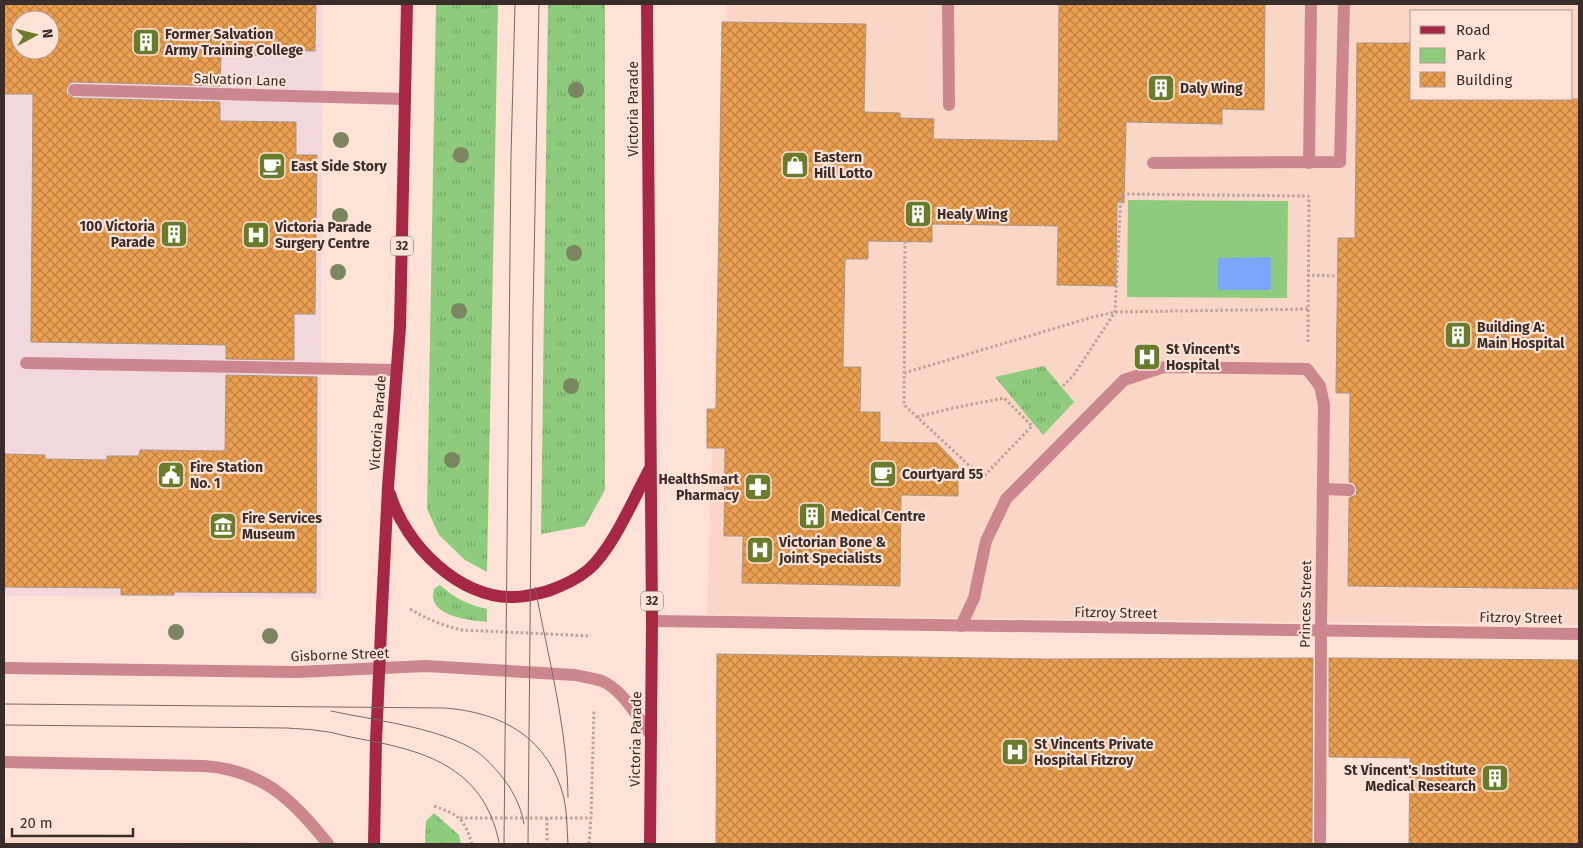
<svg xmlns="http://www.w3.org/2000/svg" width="1583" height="848" font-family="'Fira Sans',sans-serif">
<defs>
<pattern id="grass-tufts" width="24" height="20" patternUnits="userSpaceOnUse" patternTransform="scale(1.25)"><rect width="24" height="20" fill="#8ecb7c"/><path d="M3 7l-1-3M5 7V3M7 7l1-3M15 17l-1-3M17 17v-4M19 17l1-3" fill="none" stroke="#75a566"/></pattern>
<pattern id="building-cross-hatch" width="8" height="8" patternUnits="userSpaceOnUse" patternTransform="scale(1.25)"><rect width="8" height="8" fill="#ea9f51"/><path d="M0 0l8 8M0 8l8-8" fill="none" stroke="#bf8243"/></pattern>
</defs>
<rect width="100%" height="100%" fill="#fee2d6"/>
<path fill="#f2d7dc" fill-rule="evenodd" d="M4 4H322L321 598 4 596ZM20 20H50V50H20Z"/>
<g fill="#fad6c7" fill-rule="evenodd">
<path d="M726 4H1579V625L707 615ZM1412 11H1572V99H1412Z"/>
<polygon points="4,838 248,841 251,844 4,844"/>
</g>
<g fill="url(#grass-tufts)">
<polygon points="436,4 498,4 487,572 465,560 439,535 427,509"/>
<polygon points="548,4 605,4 605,490 585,526 541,534"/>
<polygon points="1044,366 1074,402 1043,435 995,377"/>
<path d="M440 585C454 598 469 605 487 609V622C468 620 426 616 434 589Z"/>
<polygon points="434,813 459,835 461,844 425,844 426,821"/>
</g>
<polygon fill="#8ecb7c" points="1128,200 1288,201 1287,298 1127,297"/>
<polygon fill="#7aa7f9" points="1271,257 1271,290 1218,290 1218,258"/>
<g fill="url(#building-cross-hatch)" stroke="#aa9684" fill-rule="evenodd">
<path d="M4 4H316L315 51 280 50V56L221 55 220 86 74 82 70 83 66 89 67 94 74 98 220 102V121L296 122V155H317L315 314H294V360L226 359V345L31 342 33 94H4ZM20 20H50V50H20Z"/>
<polygon points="1059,4 1265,4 1264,110 1222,109 1222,124 1126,122 1124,203 1117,202 1116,286 1057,285 1058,226 932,224 932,242 868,241 868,259 845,259 843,367 861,367 860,412 880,412 880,442 937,443 958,465 958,496 901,495 900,586 742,583 743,536 724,536 725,448 707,448 707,409 716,409 722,22 866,24 864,112 900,113 900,118 934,119 933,139 1058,141"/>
<polygon points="1357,43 1412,43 1412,99 1579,99 1579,589 1348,586 1349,498 1356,495 1357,490 1354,483 1349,482 1350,393 1336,393 1338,238 1355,238"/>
<polygon points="226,375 317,377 316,593 174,592 174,595 121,595 121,588 4,587 4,454 45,455 45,459 107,460 107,456 139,456 140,450 225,451"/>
<polygon points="717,654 1044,659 1313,658 1312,844 716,844"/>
<polygon points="1329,658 1579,660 1579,844 1409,844 1410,758 1329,757"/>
</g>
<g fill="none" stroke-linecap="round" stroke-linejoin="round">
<g stroke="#baa49b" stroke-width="3" stroke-dasharray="2.5 2.5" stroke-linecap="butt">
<polyline points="905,241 904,405 985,480"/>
<polyline points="1307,275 1338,276"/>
<polyline points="1308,342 1309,196"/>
<polyline points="904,373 1093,317 1115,312 1308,309"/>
<polyline points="1063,386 1073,376 1115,312 1121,194 1309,196"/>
<polyline points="917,417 953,408 1004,398 1032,426 982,478"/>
<path d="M410 609C427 619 443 626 462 630L591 636"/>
<path d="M434 806C459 815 464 818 472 844"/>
<polyline points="460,818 591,818"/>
<polyline points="547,818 547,844"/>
<polyline points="589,844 591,818 594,710"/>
</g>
<g stroke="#cc878e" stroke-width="12">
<polyline points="948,4 949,105"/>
<polyline points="74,90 405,99"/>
<polyline points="1153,163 1340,162 1344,4"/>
<polyline points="1309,163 1311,4"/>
<polyline points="26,363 397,370"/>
<polyline points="1324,489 1349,490"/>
<polyline points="652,621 1579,634"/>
<polyline points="961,626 974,598 986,541 1006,499 1124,380 1164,367 1307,369 1320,386 1324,405 1321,631 1320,844"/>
<path d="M4 668 297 672 426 666 575 675C584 677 593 678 602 681 622 689 638 718 651 735"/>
<path d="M4 762 204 766C263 770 293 800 328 844"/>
</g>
<g stroke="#a62845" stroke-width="12">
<polyline points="647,4 652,621 650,844"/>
<path d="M390 494C405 544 459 599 514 597 525 597 537 594 548 591 562 586 576 580 588 570 612 550 634 498 649 470"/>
<polyline points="374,844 376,741 382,608 388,487 400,327 407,4"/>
</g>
<g stroke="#796861" stroke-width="1">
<path d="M535 587C548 657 567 726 568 797"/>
<path d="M4 704 444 708C502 712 549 738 564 798 567 813 567 829 568 844"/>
<path d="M331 711C373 720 434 727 471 748 482 754 491 764 499 773 511 787 521 805 524 824"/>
<path d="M4 725 287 728C298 729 310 729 321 731 333 732 344 736 355 738 422 750 483 765 499 842"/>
<polyline points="504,844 511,156 515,4"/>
<polyline points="528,844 533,312 539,4"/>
</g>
</g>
<g fill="#7b8661">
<circle cx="576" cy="90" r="8"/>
<circle cx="341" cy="140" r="8"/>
<circle cx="461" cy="155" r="8"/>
<circle cx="340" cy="216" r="8"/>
<circle cx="574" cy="253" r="8"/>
<circle cx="338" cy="272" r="8"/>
<circle cx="459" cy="311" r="8"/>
<circle cx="571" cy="386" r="8"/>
<circle cx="452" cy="460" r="8"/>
<circle cx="176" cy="632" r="8"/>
<circle cx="270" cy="636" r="8"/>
</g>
<defs>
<g id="building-square" transform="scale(1.4375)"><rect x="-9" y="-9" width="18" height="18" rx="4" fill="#6a7c2c" stroke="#fee2d6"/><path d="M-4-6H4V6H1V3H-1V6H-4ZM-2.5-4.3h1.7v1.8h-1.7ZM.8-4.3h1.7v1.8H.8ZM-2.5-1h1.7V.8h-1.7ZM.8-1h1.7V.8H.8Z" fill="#fff"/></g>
<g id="shop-square" transform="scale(1.4375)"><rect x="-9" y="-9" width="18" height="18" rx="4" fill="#6a7c2c" stroke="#fee2d6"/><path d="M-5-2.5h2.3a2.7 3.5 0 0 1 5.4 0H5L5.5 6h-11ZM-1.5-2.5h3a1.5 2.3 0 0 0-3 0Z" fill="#fff"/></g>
<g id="cafe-square" transform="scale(1.4375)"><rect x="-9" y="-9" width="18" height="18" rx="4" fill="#6a7c2c" stroke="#fee2d6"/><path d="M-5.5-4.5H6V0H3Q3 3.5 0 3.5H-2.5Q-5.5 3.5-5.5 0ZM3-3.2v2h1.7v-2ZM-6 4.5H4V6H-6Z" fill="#fff"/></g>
<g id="hospital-square" transform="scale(1.4375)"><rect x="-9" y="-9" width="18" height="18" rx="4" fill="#6a7c2c" stroke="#fee2d6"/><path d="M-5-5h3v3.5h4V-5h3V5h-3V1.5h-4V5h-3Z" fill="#fff"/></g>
<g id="civic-square" transform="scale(1.4375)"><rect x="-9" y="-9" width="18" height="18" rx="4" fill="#6a7c2c" stroke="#fee2d6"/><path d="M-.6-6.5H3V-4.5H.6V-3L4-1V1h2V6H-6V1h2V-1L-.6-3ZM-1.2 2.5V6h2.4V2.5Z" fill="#fff"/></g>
<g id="pharmacy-square" transform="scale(1.4375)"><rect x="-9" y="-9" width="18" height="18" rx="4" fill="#6a7c2c" stroke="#fee2d6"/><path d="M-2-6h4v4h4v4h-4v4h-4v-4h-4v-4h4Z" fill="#fff"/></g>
<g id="museum-square" transform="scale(1.4375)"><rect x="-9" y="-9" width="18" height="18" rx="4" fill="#6a7c2c" stroke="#fee2d6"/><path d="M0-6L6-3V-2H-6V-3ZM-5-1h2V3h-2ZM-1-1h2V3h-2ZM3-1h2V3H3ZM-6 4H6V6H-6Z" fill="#fff"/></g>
</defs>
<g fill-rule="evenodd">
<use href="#building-square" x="146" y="42"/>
<use href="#building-square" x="1161" y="88"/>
<use href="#shop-square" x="795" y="165"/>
<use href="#cafe-square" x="272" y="166"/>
<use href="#building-square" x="918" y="214"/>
<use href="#building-square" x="174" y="234"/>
<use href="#hospital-square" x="256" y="235"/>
<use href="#building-square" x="1458" y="335"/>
<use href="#hospital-square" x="1147" y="357"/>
<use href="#cafe-square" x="883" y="474"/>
<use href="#civic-square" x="171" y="475"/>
<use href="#pharmacy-square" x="758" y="487"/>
<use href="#building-square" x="812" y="516"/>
<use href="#museum-square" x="223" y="526"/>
<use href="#hospital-square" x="760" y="550"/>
<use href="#hospital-square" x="1015" y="752"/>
<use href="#building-square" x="1495" y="778"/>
</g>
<g text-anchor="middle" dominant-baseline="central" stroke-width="4.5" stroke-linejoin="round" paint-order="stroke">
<g fill="#fee2d6" stroke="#73635d" stroke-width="1">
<rect x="391" y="236.5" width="22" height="19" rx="4"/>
<rect x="641" y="591.5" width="22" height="19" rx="4"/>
</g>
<g font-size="12" font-weight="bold" fill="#382d29">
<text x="402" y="246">32</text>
<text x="652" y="601">32</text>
</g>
<g font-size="14" font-weight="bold" fill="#382d29" stroke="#fee2d6" text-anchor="start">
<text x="165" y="34">Former Salvation<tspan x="165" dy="16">Army Training College</tspan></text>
<text x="1180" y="88">Daly Wing</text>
<text x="814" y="157">Eastern<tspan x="814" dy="16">Hill Lotto</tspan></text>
<text x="291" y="166">East Side Story</text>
<text x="937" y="214">Healy Wing</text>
<text x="155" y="226" text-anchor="end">100 Victoria<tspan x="155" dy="16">Parade</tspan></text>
<text x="275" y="227">Victoria Parade<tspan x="275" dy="16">Surgery Centre</tspan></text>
<text x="1477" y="327">Building A:<tspan x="1477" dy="16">Main Hospital</tspan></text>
<text x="1166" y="349">St Vincent's<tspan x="1166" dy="16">Hospital</tspan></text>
<text x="190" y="467">Fire Station<tspan x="190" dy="16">No. 1</tspan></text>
<text x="902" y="474">Courtyard 55</text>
<text x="739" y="479" text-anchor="end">HealthSmart<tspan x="739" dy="16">Pharmacy</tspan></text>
<text x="831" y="516">Medical Centre</text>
<text x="242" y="518">Fire Services<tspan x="242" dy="16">Museum</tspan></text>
<text x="779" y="542">Victorian Bone &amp;<tspan x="779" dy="16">Joint Specialists</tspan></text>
<text x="1034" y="744">St Vincents Private<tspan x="1034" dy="16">Hospital Fitzroy</tspan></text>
<text x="1476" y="770" text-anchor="end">St Vincent's Institute<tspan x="1476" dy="16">Medical Research</tspan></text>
</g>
<g font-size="14" fill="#382d29" stroke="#fee2d6">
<text transform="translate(240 80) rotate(2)">Salvation Lane</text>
<text transform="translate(633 109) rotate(-90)">Victoria Parade</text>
<text transform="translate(378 423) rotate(-86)">Victoria Parade</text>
<text transform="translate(1306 604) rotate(-89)">Princes Street</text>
<text transform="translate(1116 613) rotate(1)">Fitzroy Street</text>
<text transform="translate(1521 618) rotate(1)">Fitzroy Street</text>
<text transform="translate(340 655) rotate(-2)">Gisborne Street</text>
<text transform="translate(636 739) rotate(-89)">Victoria Parade</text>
</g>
</g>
<rect width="1583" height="848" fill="none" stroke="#382d29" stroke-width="10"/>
<rect x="1410" y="10" width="162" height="90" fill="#fee2d6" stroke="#af9a91"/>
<rect x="1420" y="26" width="25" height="8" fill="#a62845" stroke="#af9a91"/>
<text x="1456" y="35" font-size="15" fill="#382d29">Road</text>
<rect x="1420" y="48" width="25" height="15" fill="#8ecb7c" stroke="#af9a91"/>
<text x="1456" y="60" font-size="15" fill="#382d29">Park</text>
<rect x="1420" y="72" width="25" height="15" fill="url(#building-cross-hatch)" stroke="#af9a91"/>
<text x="1456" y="85" font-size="15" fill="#382d29">Building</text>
<g transform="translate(35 35) rotate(83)"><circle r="24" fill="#fee2d6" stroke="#af9a91"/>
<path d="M0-4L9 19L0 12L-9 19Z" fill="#6a7c2c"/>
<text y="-8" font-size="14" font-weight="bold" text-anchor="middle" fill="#382d29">N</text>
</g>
<path d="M12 828v8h121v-8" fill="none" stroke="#382d29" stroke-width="2.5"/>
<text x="20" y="828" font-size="15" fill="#382d29" stroke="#fee2d6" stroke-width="4" paint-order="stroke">20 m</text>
</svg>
